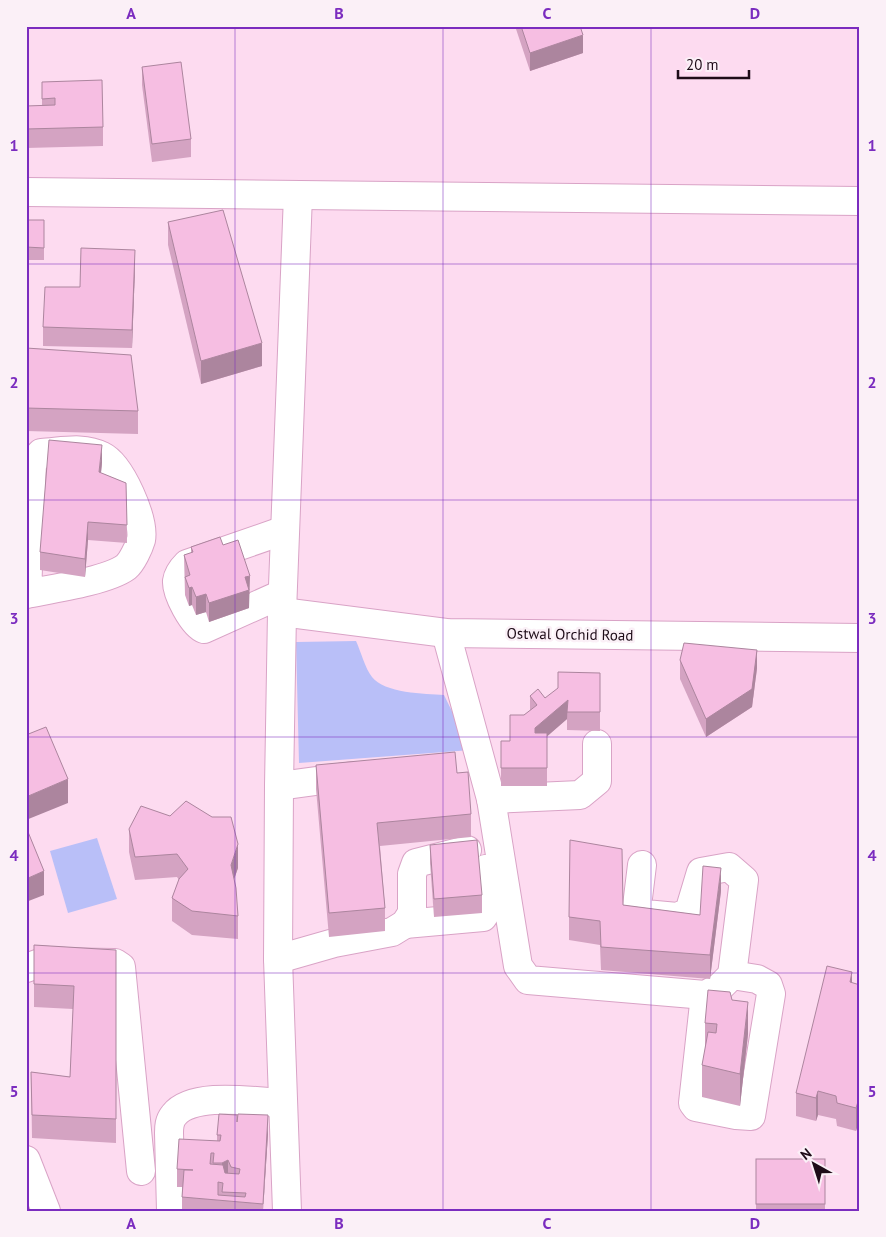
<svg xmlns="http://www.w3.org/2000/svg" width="886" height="1237" font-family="'PT Sans',sans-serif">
<rect width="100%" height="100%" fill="#fddbf0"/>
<g fill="#b9bff8">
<path d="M356 641C361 652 365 668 372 677 384 693 425 694 444 695L471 750 299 763 296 642Z"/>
<polygon points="97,838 117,899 68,913 50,851"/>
</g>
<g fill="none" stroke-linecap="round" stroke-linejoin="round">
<g stroke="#d9a3c6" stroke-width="30">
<g id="minor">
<polyline points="26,192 860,201"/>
<path d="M26 594C51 589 107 581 126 567 132 562 139 547 141 540 145 520 121 465 102 456 83 446 61 452 41 453L32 463 27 594"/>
<path d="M282 594 204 629C193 625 176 593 177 581 178 574 182 569 187 564L285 530"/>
<polyline points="282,612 446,633 860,638"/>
<polyline points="446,633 491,799 518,966 528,980 705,995 720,987 732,975 744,880 729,867 701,872 689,912 677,917 645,914 637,906 642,865"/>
<polyline points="279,786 353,776"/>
<polyline points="491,799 580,795 597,781 597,744"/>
<path d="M405 924 483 917C494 904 488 884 486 869"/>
<polyline points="278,959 334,943 392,932 405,924 412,913 412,874 416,863 467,850"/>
<polyline points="26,968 43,962 115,963 121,967 141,1171"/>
<polyline points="705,995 693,1103 696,1107 736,1115 751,1116 771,994 768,985 757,979 732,975"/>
<polyline points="26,1160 46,1211"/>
<path d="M171 1211 169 1133C169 1127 169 1121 174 1115 193 1091 256 1102 283 1103"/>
<polyline points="287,1211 278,959 279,786 282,612 298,195"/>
</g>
</g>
<use href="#minor" stroke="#fff" stroke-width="28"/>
</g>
<g fill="#d4a3c2">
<polygon points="515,26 580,26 583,53 530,71"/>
<polygon points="142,67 191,139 191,157 152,162 142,85"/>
<polygon points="42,82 103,127 103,146 26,148 26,106 42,106"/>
<rect x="26" y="220" width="18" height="40"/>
<polygon points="168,222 262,366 201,384 168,245"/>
<polygon points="135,268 132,348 43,346 43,327"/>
<polygon points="26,348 138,411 138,434 26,431"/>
<polygon points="102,463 101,473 126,483 127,543 88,540 85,577 40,570 40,552"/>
<polygon points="223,545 250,594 249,594 249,608 209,622 206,612 196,615 192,605 189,606 185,595 184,555 191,553 191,547"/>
<polygon points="680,660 757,668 752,707 706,737 680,679"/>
<polygon points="600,673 600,731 567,730 567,719 547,736 547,786 501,786 501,741 510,741 524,715 530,711 530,696 545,698"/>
<polygon points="316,765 457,773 471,814 471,837 380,846 385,908 385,931 329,937 316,789"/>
<polygon points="129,829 238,868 234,879 238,916 238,939 192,935 172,921 172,898 179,880 177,877 135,880 129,852"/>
<polygon points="430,845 482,895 482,913 434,917 430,863"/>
<polygon points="721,891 710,979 601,970 600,945 569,940 569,917 623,905 700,915"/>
<polygon points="34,945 116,950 116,1143 32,1138 31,1072 70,1077 73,1009 34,1007"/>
<polygon points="852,983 860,985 860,1118 856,1131 837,1126 836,1119 818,1115 816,1121 796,1116 796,1093"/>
<polygon points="732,1000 748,1034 740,1106 702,1097 702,1065 705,1051 705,1023"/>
<polygon points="237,1121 268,1134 263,1211 182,1211 182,1187 177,1187 177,1169 217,1141 217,1135"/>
<rect x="756" y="1159" width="69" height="52"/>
</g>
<g fill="#ac859e">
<polygon points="583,35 583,53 530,71 530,53"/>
<polygon points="135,250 135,268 132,348 132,330"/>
<polygon points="262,343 262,366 201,384 201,361"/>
<polygon points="102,445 102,463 99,490 99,472"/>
<polygon points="88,522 88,540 85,577 85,559"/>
<polygon points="250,576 249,608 209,622 209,603 245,577"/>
<polygon points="192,587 192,605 189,606 189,588"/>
<polygon points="206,594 206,612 196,615 196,597"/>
<polygon points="757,650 757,668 752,707 706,737 706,719"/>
<polygon points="568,700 567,719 535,747 535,728"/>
<polygon points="68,779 68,803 26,820 26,797"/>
<polygon points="238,844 238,868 231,888 231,865"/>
<polygon points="721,868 721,891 710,979 710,955"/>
<polygon points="44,871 44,895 26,902 26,879"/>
<polygon points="852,972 852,996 850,982"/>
<polygon points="748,1002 748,1034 740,1106 740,1074"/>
<polygon points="818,1091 818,1115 816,1121 816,1098"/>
<polygon points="860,1095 860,1118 856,1131 856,1108"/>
<polygon points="268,1115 268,1134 263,1211"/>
<polygon points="228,1160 228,1178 222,1182 222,1163"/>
</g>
<g fill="#f6bee2" stroke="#ac859e" fill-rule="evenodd">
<polygon points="521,26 580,26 583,35 530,53"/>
<polygon points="181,62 191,139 152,144 142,67"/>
<polygon points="102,80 103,127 26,129 26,106 55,105 55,98 42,99 42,82"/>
<polygon points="223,210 262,343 201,361 168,222"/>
<polygon points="26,220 44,220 44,248 26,247"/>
<polygon points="81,248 135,250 132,330 43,327 45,287 80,287"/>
<polygon points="26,348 131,355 138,411 26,408"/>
<polygon points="49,440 102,445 99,472 126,483 127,525 88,522 85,559 40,552"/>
<polygon points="220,537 223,545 238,540 250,576 245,577 249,590 209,603 206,594 196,597 192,587 189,588 185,577 190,575 184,555 193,552 191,547"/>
<polygon points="684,643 757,650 752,689 706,719 680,660"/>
<polygon points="558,672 600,673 600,712 567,712 568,700 535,728 535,733 547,733 547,768 501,768 501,741 510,741 510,715 524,715 537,705 530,696 538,689 545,698 558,688"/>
<polygon points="46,727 68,779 26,797 26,735"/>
<polygon points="455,752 457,773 468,772 471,814 377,823 385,908 329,913 316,765"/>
<polygon points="186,801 212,817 231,817 238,844 231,865 236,888 238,916 192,911 172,898 179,879 188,869 177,854 135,857 129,829 141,806 170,816"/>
<polygon points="26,827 44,871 26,879"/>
<polygon points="477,840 482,895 434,899 430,845"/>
<polygon points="570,840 622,849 623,905 700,915 703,866 721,868 710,955 601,947 600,921 569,917"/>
<polygon points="34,945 116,950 116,1119 32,1115 31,1072 70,1077 74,986 34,984"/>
<polygon points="827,966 852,972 850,982 860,985 860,1095 856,1108 837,1103 836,1096 818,1091 816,1098 796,1093"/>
<polygon points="708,990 730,992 732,1000 748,1002 740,1074 702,1065 708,1032 716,1033 717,1024 705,1023"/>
<path d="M219 1114 237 1115V1122L238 1114 268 1115 263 1204 182 1197 184 1170H193L177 1169 179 1139 220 1141 221 1135H217ZM211 1153H214L213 1163H222L228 1160 231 1167 240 1169 239 1174 225 1173 223 1165 210 1164ZM218 1182 223 1183 222 1192 246 1193 245 1197 218 1195Z"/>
<rect x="756" y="1159" width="69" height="45"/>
</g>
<path fill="none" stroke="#7b2cbf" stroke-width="1" stroke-opacity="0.55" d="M235 26V1211M443 26V1211M651 26V1211M26 264H860M26 500H860M26 737H860M26 973H860"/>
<g text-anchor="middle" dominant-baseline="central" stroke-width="5" stroke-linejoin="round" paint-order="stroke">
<g font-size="15" fill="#1e0c18" stroke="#fbf0f7">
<text transform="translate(570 634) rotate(1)">Ostwal Orchid Road</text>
</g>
</g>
<rect width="886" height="1237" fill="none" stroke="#fbf0f7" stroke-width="55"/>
<g transform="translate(814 1164) rotate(321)" stroke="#fbf0f7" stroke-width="4" paint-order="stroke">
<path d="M0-4L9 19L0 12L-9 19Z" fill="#1e0c18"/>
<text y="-8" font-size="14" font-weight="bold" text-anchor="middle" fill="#1e0c18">N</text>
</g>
<path d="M678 70v8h71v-8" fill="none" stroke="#1e0c18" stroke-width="2.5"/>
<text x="686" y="70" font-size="15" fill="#1e0c18" stroke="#fbf0f7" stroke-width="4" paint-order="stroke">20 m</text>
<rect x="28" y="28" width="830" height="1182" fill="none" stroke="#7b2cbf" stroke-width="2"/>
<g font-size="16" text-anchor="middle" font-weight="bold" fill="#7b2cbf">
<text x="131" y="19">A</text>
<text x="339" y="19">B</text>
<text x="547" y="19">C</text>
<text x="755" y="19">D</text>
<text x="14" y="151">1</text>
<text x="872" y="151">1</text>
<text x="14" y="388">2</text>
<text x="872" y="388">2</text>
<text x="14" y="624">3</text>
<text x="872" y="624">3</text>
<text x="14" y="861">4</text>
<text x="872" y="861">4</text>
<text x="14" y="1097">5</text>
<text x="872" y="1097">5</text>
<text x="131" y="1229">A</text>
<text x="339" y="1229">B</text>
<text x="547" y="1229">C</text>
<text x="755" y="1229">D</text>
</g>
</svg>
